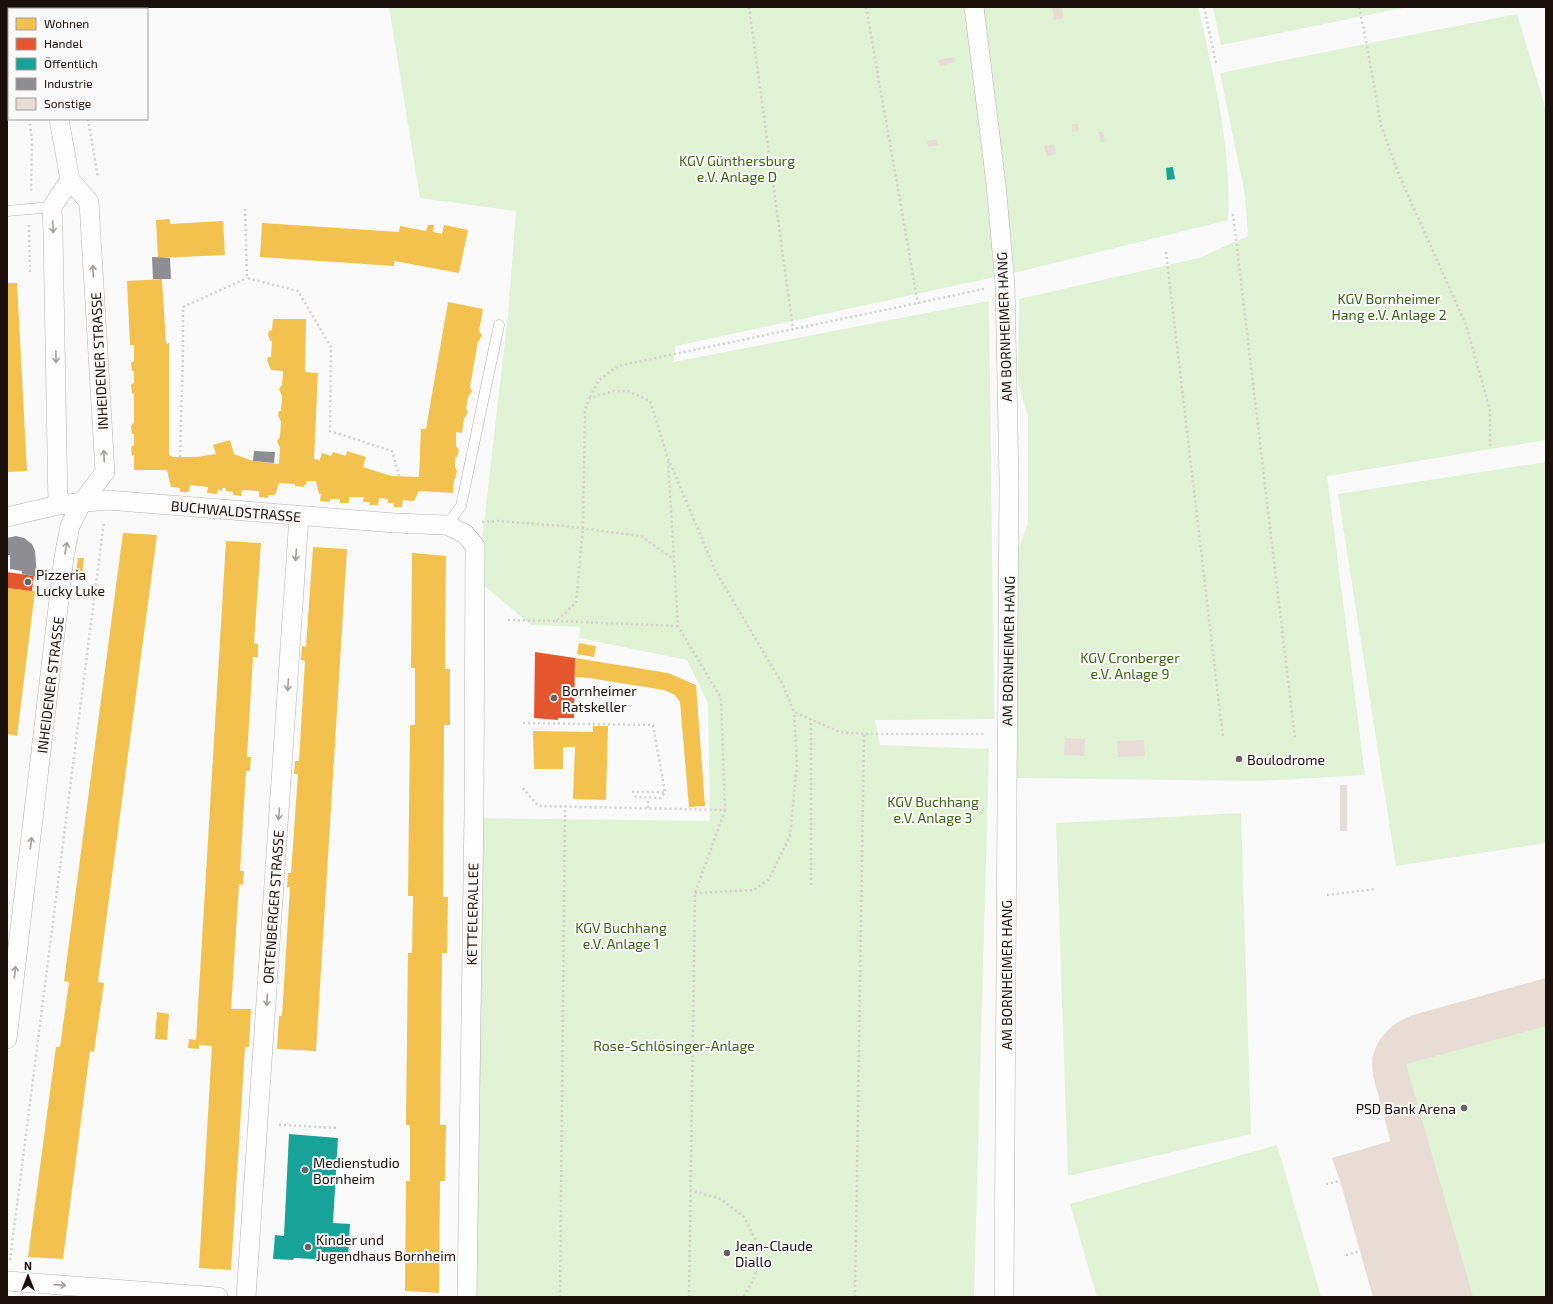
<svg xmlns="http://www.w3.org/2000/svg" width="1553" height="1304" font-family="'Exo 2',sans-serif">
<rect width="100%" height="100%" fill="#fafafa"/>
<g fill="#e0f3d4">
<polygon points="389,7 965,7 986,184 995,277 676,346 673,362 989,301 994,719 875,720 880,745 989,749 974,1297 472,1297 477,818 710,821 708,703 687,660 579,638 580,627 531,625 481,583 481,550 508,314 516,211 420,198"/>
<path d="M983 7H1198C1214 76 1232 149 1228 220L1014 273 1005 182Z"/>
<polygon points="1213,7 1408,7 1221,45"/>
<polygon points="1517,14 1546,110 1546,440 1327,476 1365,775 1259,781 1017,778 1017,551 1028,524 1028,416 1018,382 1019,299 1199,258 1248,236 1245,195 1220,73"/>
<polygon points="1546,462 1546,843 1396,866 1338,494"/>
<polygon points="1241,813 1251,1134 1068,1176 1056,823"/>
<path d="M1546 978V1297H1407L1390 1141 1373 1075C1369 1047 1384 1027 1410 1016Z"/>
<polygon points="1277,1145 1321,1297 1097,1297 1070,1204"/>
</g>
<g fill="#f2c14e">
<polygon points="170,219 170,224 223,221 225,255 158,258 156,220"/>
<polygon points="262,223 399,232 400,226 426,231 428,225 434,225 433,232 442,234 444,225 468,230 459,273 394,261 394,266 260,257"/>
<polygon points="162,279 166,344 169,343 169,455 173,457 196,457 216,454 213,445 230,440 234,454 253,461 279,464 280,448 277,441 280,437 281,422 278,415 279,411 281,411 282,396 279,389 282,385 283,371 271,370 267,360 268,357 271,357 272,341 270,341 268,334 269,331 272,330 273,319 306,319 305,372 318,373 314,459 319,460 319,462 322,453 331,456 333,452 346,456 347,451 366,457 363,467 391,476 419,477 421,429 426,429 448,302 483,309 479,331 482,335 479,341 478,341 470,387 472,391 468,397 466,409 468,412 464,419 462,433 456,432 456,446 459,450 457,457 455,457 455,467 457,471 455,480 454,479 453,493 419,491 414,501 403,500 402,507 394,507 394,503 388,503 388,499 379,498 378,505 369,505 370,502 363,502 364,497 349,497 349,503 340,503 340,499 330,499 330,502 320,501 321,494 319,494 316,481 307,481 307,483 303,487 295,486 295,484 279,483 275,495 268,495 268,498 259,497 259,491 242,490 241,496 233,495 233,492 226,491 226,488 222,488 222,491 218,490 217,494 207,493 208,487 190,485 189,492 180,492 180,488 171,487 167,470 134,470 134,455 132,456 131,447 134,445 134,434 132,434 131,426 134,423 134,393 132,394 131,385 134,383 134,371 132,371 131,363 134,361 134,345 130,345 127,281"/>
<polygon points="7,283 17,283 27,471 7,472"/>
<polygon points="123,533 157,535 98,982 104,983 94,1052 90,1051 63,1259 28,1257 56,1047 60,1047 69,982 64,981"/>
<polygon points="226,541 261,543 254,643 258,644 258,657 253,657 247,757 251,757 250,771 246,771 240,871 244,871 243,885 239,884 231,1009 251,1009 249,1047 245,1047 231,1270 199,1268 212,1046 199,1045 199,1049 188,1048 189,1039 196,1040"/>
<polygon points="313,547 347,549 316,1051 277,1049 279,1016 282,1016 290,887 287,887 288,873 291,873 298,774 294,774 295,761 299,761 305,661 301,660 302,646 306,647"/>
<polygon points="412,553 446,556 445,669 450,669 450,725 444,725 443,897 448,897 447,953 442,953 440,1125 446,1125 445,1181 440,1181 439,1293 405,1291 406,1181 410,1181 410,1125 406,1125 408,953 412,953 413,896 408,896 410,725 415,725 415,668 411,668"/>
<polygon points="78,558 84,558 83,571 76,571"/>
<polygon points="7,588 35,591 17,736 7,734"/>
<polygon points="579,643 596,646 594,657 577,654"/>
<polygon points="575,658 668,673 696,685 705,806 689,807 680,702 675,695 664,690 589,678 575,677"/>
<polygon points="593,726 608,726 606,800 573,799 575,747 563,747 563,769 534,769 533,731 593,732"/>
<polygon points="157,1012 169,1014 167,1040 155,1039"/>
</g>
<g fill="#e4572e">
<polygon points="7,572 34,576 32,591 7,588"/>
<polygon points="535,652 575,658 574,718 558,718 558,720 534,718"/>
</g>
<g fill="#17a398">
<polygon points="1173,167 1175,179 1167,180 1166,168"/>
<polygon points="289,1134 338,1138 333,1223 350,1224 348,1261 294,1258 293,1260 273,1259 275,1235 284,1236"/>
</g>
<g fill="#8d8d92">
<polygon points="152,257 170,258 171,279 153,279"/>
<polygon points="254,451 275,452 274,463 253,461"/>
<polygon points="16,536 24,538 32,544 35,551 37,577 22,574 22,571 10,569 10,555 7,555 7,538"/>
</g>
<g fill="#e9dcd4">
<polygon points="1062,7 1063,18 1054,20 1052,8"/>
<polygon points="954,57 955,62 940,66 938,60"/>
<polygon points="1072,124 1078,124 1079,131 1072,132"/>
<polygon points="1099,132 1103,132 1105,142 1101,142"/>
<polygon points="937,139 938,145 928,147 927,141"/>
<polygon points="1054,144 1056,154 1047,156 1044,146"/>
<polygon points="1065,738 1085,739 1084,756 1064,755"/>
<polygon points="1144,740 1145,756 1118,757 1117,741"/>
<rect x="1340" y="785" width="7" height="46"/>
<polygon points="1546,978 1546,1026 1406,1064 1473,1297 1373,1297 1340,1181 1332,1158 1391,1141 1373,1075 1372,1059 1376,1047 1382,1037 1392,1026 1410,1016"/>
</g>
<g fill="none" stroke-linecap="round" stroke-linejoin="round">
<g stroke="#b7b1ae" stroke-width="11">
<g id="service">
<polyline points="7,211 52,207"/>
<polyline points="447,525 461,506 499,325"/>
</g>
</g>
<g stroke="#b7b1ae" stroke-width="20">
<g id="minor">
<polyline points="42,7 42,9"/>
<polyline points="974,7 996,184 1005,285 1009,481 1004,1297"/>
<polyline points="58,505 53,232 52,207 70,180"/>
<polyline points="7,517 58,505 107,500 395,523 447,525 465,534 475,546 474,811 467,1297"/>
<polyline points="7,1039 64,557 70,526 82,502 105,472 89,202 70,180 59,119"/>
<polyline points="7,1281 218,1297"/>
<polyline points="246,1297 299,516"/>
</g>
</g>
<g stroke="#d3d2d1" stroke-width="2.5" stroke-dasharray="2 3" stroke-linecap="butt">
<polyline points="16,7 17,9"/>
<polyline points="70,7 70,9"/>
<polyline points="749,7 793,329"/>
<polyline points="866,7 918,304"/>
<polyline points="1204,7 1216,63"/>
<polyline points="1359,7 1364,30 1381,125 1399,175 1466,325 1490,410 1490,446"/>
<polyline points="101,9 104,7"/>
<polyline points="29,119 32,139 31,192"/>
<polyline points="88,119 98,178"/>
<polyline points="245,209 247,278 298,291 331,347 330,431 392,451 399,476"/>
<polyline points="1233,214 1295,739"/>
<polyline points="29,225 30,272"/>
<polyline points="1166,252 1223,738"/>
<polyline points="590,397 599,380 618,366 984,289"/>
<polyline points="180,457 183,350 183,307 247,278"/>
<polyline points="482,522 499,521 564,526 641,536 673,559"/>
<polyline points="508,620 556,621 576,603 583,528 585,409 590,398 614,391 628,391 650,401 668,458 716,572 783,685 794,712 840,732 864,734 986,734"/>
<polyline points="556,621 678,626"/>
<polyline points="523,723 653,725 665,792 661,798 636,797 633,792 665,792"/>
<polyline points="523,788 538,806 725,810 721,698 678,626 668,460"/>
<polyline points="648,808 648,798"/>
<polyline points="811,885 811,719"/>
<polyline points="695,893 754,890 769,879 790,836 797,764 794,712"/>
<polyline points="1327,895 1376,889"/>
<polyline points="279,1125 339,1128"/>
<polyline points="1326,1184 1340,1181"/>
<polyline points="690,1190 721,1199 744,1217 756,1241 758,1265 753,1281 743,1297"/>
<polyline points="1346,1255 1360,1251"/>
<polyline points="10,1260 104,521"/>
<polyline points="560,1297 565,806"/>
<polyline points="689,1297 695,893 725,810"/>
<polyline points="855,1297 864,734"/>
</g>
<use href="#service" stroke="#fefefe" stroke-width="10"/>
<use href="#minor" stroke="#fefefe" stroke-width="19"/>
</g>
<defs><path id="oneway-shaft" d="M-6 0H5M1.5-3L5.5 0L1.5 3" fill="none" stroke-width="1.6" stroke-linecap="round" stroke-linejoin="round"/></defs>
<g stroke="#a39e9c">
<use href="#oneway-shaft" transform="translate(53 227) rotate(87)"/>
<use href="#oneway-shaft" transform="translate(93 271) rotate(-93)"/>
<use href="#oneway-shaft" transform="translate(56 357) rotate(89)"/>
<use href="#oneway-shaft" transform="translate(104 456) rotate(-93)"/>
<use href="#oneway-shaft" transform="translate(66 548) rotate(-79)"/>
<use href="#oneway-shaft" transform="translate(296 555) rotate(94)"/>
<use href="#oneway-shaft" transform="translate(288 685) rotate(94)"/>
<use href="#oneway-shaft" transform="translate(279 814) rotate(94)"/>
<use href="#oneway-shaft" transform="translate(31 843) rotate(-83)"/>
<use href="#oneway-shaft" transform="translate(15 972) rotate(-83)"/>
<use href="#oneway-shaft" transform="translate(267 1000) rotate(94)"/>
<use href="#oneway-shaft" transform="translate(60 1285) rotate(4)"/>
</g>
<g fill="#69615d" stroke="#fafafa" stroke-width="1.5">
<circle cx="28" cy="582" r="4"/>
<circle cx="554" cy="698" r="4"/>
<circle cx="1239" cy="759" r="4"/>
<circle cx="1464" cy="1108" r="4"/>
<circle cx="305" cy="1170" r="4"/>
<circle cx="308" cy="1247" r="4"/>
<circle cx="727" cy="1253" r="4"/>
</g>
<g text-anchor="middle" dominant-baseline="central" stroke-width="4" stroke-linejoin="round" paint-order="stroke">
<g font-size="14" fill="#3b6514" stroke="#fafafa">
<text x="737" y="160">KGV Günthersburg<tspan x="737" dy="16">e.V. Anlage D</tspan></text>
<text x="1389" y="298">KGV Bornheimer<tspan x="1389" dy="16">Hang e.V. Anlage 2</tspan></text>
<text x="1130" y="657">KGV Cronberger<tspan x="1130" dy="16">e.V. Anlage 9</tspan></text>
<text x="933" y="801">KGV Buchhang<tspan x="933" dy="16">e.V. Anlage 3</tspan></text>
<text x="621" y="927">KGV Buchhang<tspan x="621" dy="16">e.V. Anlage 1</tspan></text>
<text x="674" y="1045">Rose-Schlösinger-Anlage</text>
</g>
<g font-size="14" fill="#1b0f09" stroke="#fafafa">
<text transform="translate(1004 327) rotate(-92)">AM BORNHEIMER HANG</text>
<text transform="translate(99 361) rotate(-93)">INHEIDENER STRASSE</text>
<text transform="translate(236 511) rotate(5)">BUCHWALDSTRASSE</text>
<text transform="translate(1008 651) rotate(-89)">AM BORNHEIMER HANG</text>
<text transform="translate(50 685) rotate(-83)">INHEIDENER STRASSE</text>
<text transform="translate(273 907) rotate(-86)">ORTENBERGER STRASSE</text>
<text transform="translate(472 914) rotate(-89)">KETTELERALLEE</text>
<text transform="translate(1006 975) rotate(-90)">AM BORNHEIMER HANG</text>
</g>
<g font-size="14" fill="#1b0f09" stroke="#fafafa" text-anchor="start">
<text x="36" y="574">Pizzeria<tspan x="36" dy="16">Lucky Luke</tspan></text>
<text x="562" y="690">Bornheimer<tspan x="562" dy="16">Ratskeller</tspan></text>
<text x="1247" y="759">Boulodrome</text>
<text x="1456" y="1108" text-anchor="end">PSD Bank Arena</text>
<text x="313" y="1162">Medienstudio<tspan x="313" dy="16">Bornheim</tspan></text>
<text x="316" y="1239">Kinder und<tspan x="316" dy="16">Jugendhaus Bornheim</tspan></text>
<text x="735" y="1245">Jean-Claude<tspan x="735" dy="16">Diallo</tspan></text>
</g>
</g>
<rect width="1553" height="1304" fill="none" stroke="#1b0f09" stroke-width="16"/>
<rect x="8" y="8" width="140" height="112" fill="#fafafa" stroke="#a19c9a"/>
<rect x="16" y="18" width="20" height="12" fill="#f2c14e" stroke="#a19c9a"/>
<text x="44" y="28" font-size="12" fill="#1b0f09">Wohnen</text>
<rect x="16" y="38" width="20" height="12" fill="#e4572e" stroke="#a19c9a"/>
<text x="44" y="48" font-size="12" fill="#1b0f09">Handel</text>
<rect x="16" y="58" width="20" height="12" fill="#17a398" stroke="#a19c9a"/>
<text x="44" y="68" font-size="12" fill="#1b0f09">Öffentlich</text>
<rect x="16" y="78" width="20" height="12" fill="#8d8d92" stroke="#a19c9a"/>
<text x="44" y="88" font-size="12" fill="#1b0f09">Industrie</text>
<rect x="16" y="98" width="20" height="12" fill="#e9dcd4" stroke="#a19c9a"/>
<text x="44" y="108" font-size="12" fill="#1b0f09">Sonstige</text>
<g transform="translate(28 1276)" stroke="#fafafa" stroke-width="3" paint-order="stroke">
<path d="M0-3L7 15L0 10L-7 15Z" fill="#1b0f09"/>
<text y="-6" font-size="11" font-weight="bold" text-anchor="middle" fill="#1b0f09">N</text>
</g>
</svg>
